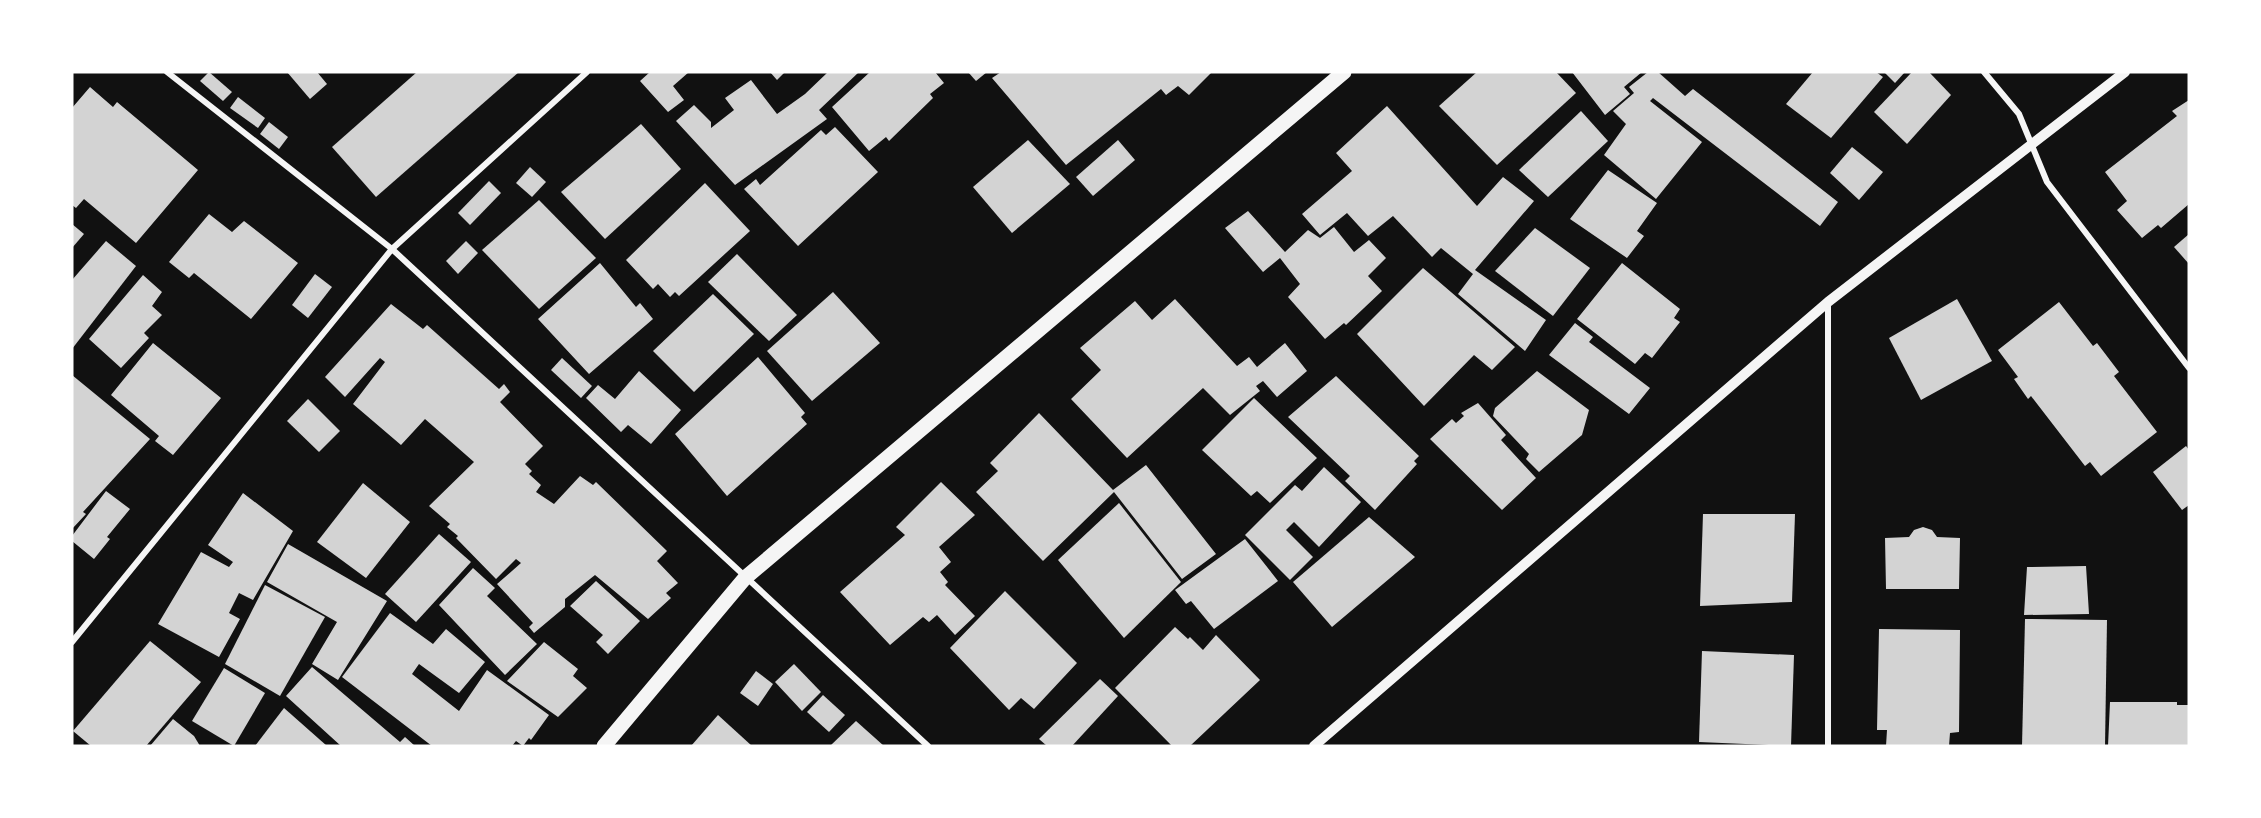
<svg xmlns="http://www.w3.org/2000/svg" width="2261" height="818" font-family="'Varela Round',sans-serif">
<rect width="100%" height="100%" fill="#111"/>
<g fill="#d3d3d3">
<polygon points="209,72 232,92 223,101 200,81"/>
<polygon points="287,72 317,72 327,84 310,99"/>
<polygon points="417,72 519,72 376,197 332,147"/>
<polygon points="650,72 689,72 673,86 684,100 668,112 640,81"/>
<polygon points="770,72 785,72 777,80"/>
<polygon points="828,72 859,72 819,110 827,119 735,185 676,121 694,105 711,122 711,128 734,110 725,98 751,80 777,114 805,94"/>
<polygon points="870,72 935,72 944,83 930,94 933,98 889,141 886,137 869,151 832,107"/>
<polygon points="968,72 987,72 976,81"/>
<polygon points="1001,72 1212,72 1189,95 1178,86 1166,95 1161,89 1066,165 992,78"/>
<polygon points="1477,72 1556,72 1576,93 1497,165 1439,106"/>
<polygon points="1572,72 1642,72 1624,87 1630,94 1605,115"/>
<polygon points="1648,72 1658,72 1685,96 1693,89 1838,202 1820,226 1653,98 1650,101 1702,142 1656,199 1604,155 1626,124 1613,111 1634,93 1629,87"/>
<polygon points="1813,72 1876,72 1883,77 1831,138 1786,104"/>
<polygon points="1884,72 1905,72 1895,83"/>
<polygon points="1912,72 1929,72 1951,95 1907,144 1874,112"/>
<polygon points="90,87 113,107 117,102 198,170 136,243 84,199 76,208 72,205 72,108"/>
<polygon points="238,97 265,118 258,128 230,108"/>
<polygon points="2189,100 2189,204 2161,228 2158,225 2142,238 2117,210 2127,201 2105,172 2177,116 2172,111"/>
<polygon points="1387,106 1477,206 1503,177 1534,201 1475,270 1546,320 1525,351 1458,294 1473,274 1441,248 1432,257 1393,216 1368,236 1347,213 1320,235 1302,214 1352,171 1336,153"/>
<polygon points="1581,111 1608,141 1548,197 1519,170"/>
<polygon points="269,122 288,137 279,149 260,134"/>
<polygon points="641,124 681,169 605,239 561,192"/>
<polygon points="835,127 878,172 798,246 744,189 756,179 760,185 821,130 826,135"/>
<polygon points="1028,140 1070,184 1012,233 973,187"/>
<polygon points="1118,140 1135,160 1093,196 1076,177"/>
<polygon points="1852,147 1883,172 1859,200 1830,173"/>
<polygon points="530,167 546,182 532,197 516,183"/>
<polygon points="1608,170 1657,203 1637,231 1644,236 1627,258 1570,219"/>
<polygon points="489,181 501,193 470,225 458,213"/>
<polygon points="705,183 750,231 679,296 675,292 670,297 658,284 653,289 626,260"/>
<polygon points="539,200 596,258 539,309 482,250"/>
<polygon points="1248,211 1285,252 1308,230 1320,238 1334,227 1354,252 1369,240 1386,258 1368,276 1382,291 1346,325 1344,323 1325,339 1288,297 1300,284 1280,258 1263,272 1225,228"/>
<polygon points="209,214 232,232 244,221 298,263 251,319 194,273 189,278 169,262"/>
<polygon points="72,224 84,234 72,248"/>
<polygon points="1535,228 1590,268 1553,316 1495,271"/>
<polygon points="2189,234 2189,264 2174,247"/>
<polygon points="106,241 136,266 72,349 72,280"/>
<polygon points="466,241 478,253 458,274 446,261"/>
<polygon points="737,254 797,315 769,341 708,282"/>
<polygon points="600,263 636,307 640,303 653,319 589,374 538,319"/>
<polygon points="1622,263 1680,309 1674,318 1680,322 1652,358 1645,353 1635,364 1577,319"/>
<polygon points="1423,268 1515,347 1492,370 1474,355 1424,406 1357,334"/>
<polygon points="315,274 332,287 308,318 292,305"/>
<polygon points="143,275 162,292 152,306 162,315 144,333 149,338 121,368 89,339"/>
<polygon points="833,292 880,343 812,401 767,351"/>
<polygon points="713,294 754,334 694,392 653,351"/>
<polygon points="1175,299 1237,366 1249,357 1257,367 1285,343 1307,371 1277,397 1263,381 1256,386 1260,391 1230,415 1203,388 1127,458 1071,399 1101,370 1080,348 1135,301 1152,320"/>
<polygon points="1957,299 1992,361 1921,400 1889,338"/>
<polygon points="2059,302 2093,346 2097,343 2119,372 2114,376 2157,432 2101,476 2090,462 2085,466 2031,396 2028,399 2014,379 2018,377 1998,350"/>
<polygon points="391,304 423,329 427,325 499,389 504,384 510,392 500,402 543,446 525,464 532,471 529,474 541,485 536,492 554,504 580,476 593,485 596,482 667,551 657,561 678,583 666,593 671,598 648,619 595,575 565,599 565,607 534,633 529,627 533,623 497,584 521,563 516,559 496,579 456,538 458,536 447,527 450,524 429,506 474,462 425,419 401,445 353,404 385,362 380,358 345,397 325,377"/>
<polygon points="1575,323 1593,337 1589,342 1650,388 1629,414 1549,355"/>
<polygon points="153,343 221,398 173,455 155,441 159,436 111,395"/>
<polygon points="758,357 805,413 801,417 807,424 727,496 675,434"/>
<polygon points="562,358 592,386 581,398 551,370"/>
<polygon points="639,371 681,410 651,444 628,425 621,432 586,398 598,385 615,399"/>
<polygon points="1537,371 1589,410 1582,435 1539,472 1526,459 1529,454 1493,416 1495,408"/>
<polygon points="72,375 150,439 83,512 86,514 72,529"/>
<polygon points="1336,376 1419,456 1414,461 1417,464 1375,510 1345,481 1350,476 1288,417"/>
<polygon points="1254,398 1317,458 1270,503 1257,491 1251,496 1202,450"/>
<polygon points="308,399 340,431 319,452 287,421"/>
<polygon points="1478,403 1506,435 1501,440 1536,478 1502,510 1430,439 1452,419 1456,423 1464,416 1461,413"/>
<polygon points="1039,413 1113,490 1146,465 1216,554 1182,579 1114,492 1043,561 976,492 998,471 990,463"/>
<polygon points="2186,446 2189,450 2189,505 2182,510 2153,472"/>
<polygon points="1324,467 1361,502 1319,547 1294,522 1286,530 1313,557 1290,580 1245,535 1295,485 1302,491"/>
<polygon points="941,482 975,515 939,547 951,562 940,572 948,582 945,585 975,616 955,635 937,615 929,622 923,617 890,645 840,592 905,535 896,527"/>
<polygon points="363,483 410,522 366,578 317,542"/>
<polygon points="106,491 130,509 107,537 110,539 94,559 72,541 72,536"/>
<polygon points="243,493 293,531 253,600 239,593 229,613 240,619 219,657 158,624 201,552 229,567 233,562 208,545"/>
<polygon points="1119,503 1181,582 1124,638 1058,560"/>
<polygon points="1703,514 1795,514 1792,602 1700,606"/>
<polygon points="1369,517 1415,557 1332,627 1293,582"/>
<polygon points="1923,527 1932,530 1937,537 1960,538 1959,589 1886,589 1885,538 1909,537 1914,530"/>
<polygon points="439,534 471,562 416,622 385,594"/>
<polygon points="1245,539 1278,581 1214,629 1191,601 1186,604 1175,590"/>
<polygon points="288,544 387,601 338,680 312,664 337,622 267,582"/>
<polygon points="2086,566 2089,614 2024,615 2027,567"/>
<polygon points="473,568 495,588 487,596 537,644 505,675 439,605"/>
<polygon points="596,581 640,621 608,654 596,642 603,635 570,606"/>
<polygon points="265,585 325,617 280,696 225,664"/>
<polygon points="1005,591 1077,663 1034,709 1021,698 1009,710 950,648"/>
<polygon points="390,613 433,644 446,629 485,662 459,693 419,664 412,674 459,711 487,670 549,715 531,740 529,738 523,746 516,741 512,746 432,746 342,677"/>
<polygon points="2025,619 2107,620 2105,746 2022,746"/>
<polygon points="1175,627 1188,639 1190,637 1203,650 1216,635 1260,680 1190,746 1172,746 1115,688"/>
<polygon points="1879,629 1960,630 1959,732 1950,733 1949,746 1886,746 1887,730 1877,730"/>
<polygon points="150,641 201,682 146,746 91,746 73,731"/>
<polygon points="544,642 578,669 573,676 587,688 558,717 507,681"/>
<polygon points="1702,651 1794,655 1791,746 1699,742"/>
<polygon points="794,664 821,692 802,711 775,682"/>
<polygon points="312,667 400,742 405,737 415,746 341,746 286,696"/>
<polygon points="224,668 265,693 234,746 192,721"/>
<polygon points="756,671 773,684 758,706 740,693"/>
<polygon points="1100,679 1118,696 1072,746 1047,746 1039,739"/>
<polygon points="823,695 845,715 829,732 807,712"/>
<polygon points="2110,702 2177,702 2177,705 2189,705 2189,746 2108,746"/>
<polygon points="284,708 327,746 255,746"/>
<polygon points="718,715 752,746 691,746"/>
<polygon points="173,719 194,736 200,746 150,746"/>
<polygon points="856,721 884,746 830,746"/>
</g>
<g fill="none" stroke-linecap="round" stroke-linejoin="round">
<g stroke="#f5f5f5" stroke-width="6">
<polyline points="167,72 392,249 928,746"/>
<polyline points="1984,72 2019,114 2047,182 2189,368"/>
<polyline points="1828,302 1828,746"/>
<polyline points="72,642 392,249 587,72"/>
</g>
<polyline stroke="#f5f5f5" stroke-width="10" points="1314,746 1828,302 2125,72"/>
<polyline stroke="#f5f5f5" stroke-width="15" points="604,746 745,578 1344,72"/>
</g>
<rect width="2261" height="818" fill="none" stroke="#ffffff" stroke-width="147"/>
</svg>
